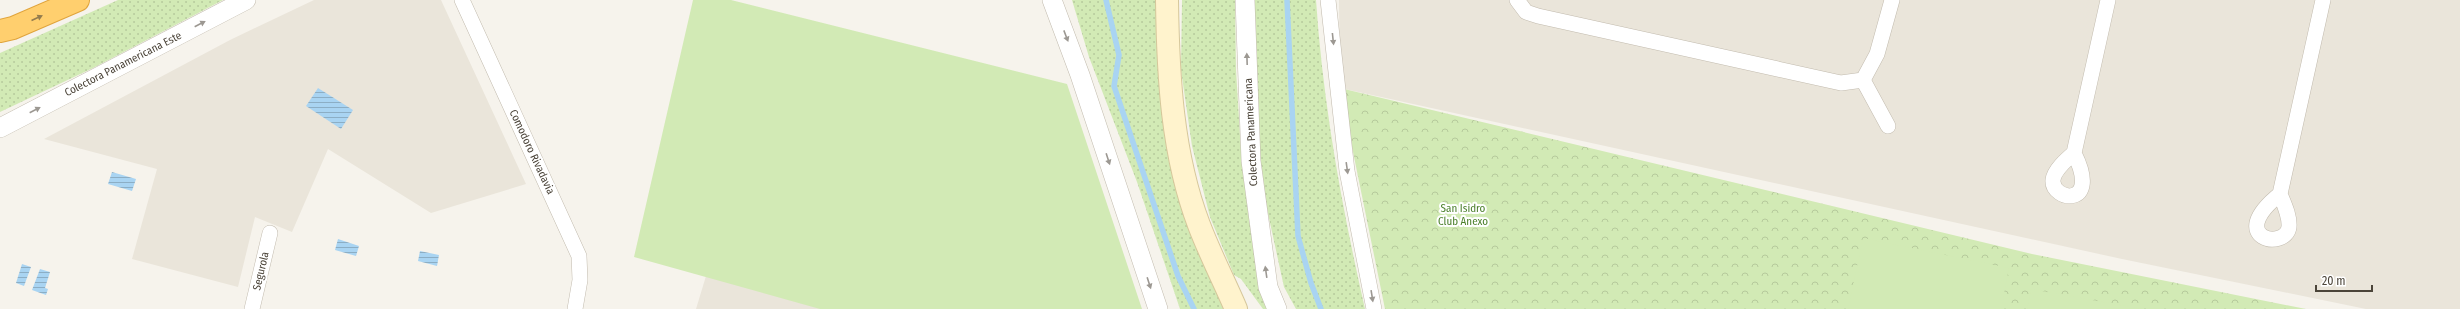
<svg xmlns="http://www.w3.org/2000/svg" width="2460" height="309" font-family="'Fira Sans Condensed',sans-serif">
<defs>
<pattern id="grass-dots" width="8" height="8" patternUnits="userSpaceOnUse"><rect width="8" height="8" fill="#d2eab5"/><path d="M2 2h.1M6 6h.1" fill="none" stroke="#b6ca9c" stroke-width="1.8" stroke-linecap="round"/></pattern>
<pattern id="forest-crowns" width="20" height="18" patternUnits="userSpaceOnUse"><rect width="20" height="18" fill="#d2eab5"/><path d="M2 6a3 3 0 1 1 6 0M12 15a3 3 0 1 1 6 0" fill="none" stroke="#b6ca9c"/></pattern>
<pattern id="water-rules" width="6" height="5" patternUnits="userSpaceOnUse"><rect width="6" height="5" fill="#a9d4f2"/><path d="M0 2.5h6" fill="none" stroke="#8caec5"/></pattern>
</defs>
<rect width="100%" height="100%" fill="#f6f3ec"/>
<g fill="#eae5da">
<polygon points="314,0 441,0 526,184 431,213 328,149 292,232 255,217 238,287 132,259 157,169 44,139 230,40"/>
<polygon points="1339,0 2460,0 2460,309 2366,309 2122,259 1340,88"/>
<polygon points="706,276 822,309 696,309"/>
</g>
<g fill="url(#grass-dots)">
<polygon points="118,0 223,0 93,68 0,112 0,53"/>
<polygon points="1072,0 1159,0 1161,64 1226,309 1180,309 1137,182 1089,57"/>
<polygon points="1182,0 1235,0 1236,70 1241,152 1268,309 1263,309 1241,279 1234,275 1210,217 1192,146 1181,70"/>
<path d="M1252 0H1316C1323 104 1342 208 1365 309H1296L1284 287 1257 163Z"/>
</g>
<polygon fill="url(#forest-crowns)" points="1340,88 2032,254 2306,309 1385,309"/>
<g fill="#d2eab5">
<polygon points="693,0 731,0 1067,84 1142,309 820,309 634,257"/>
<polygon points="1863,238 2009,268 2001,309 1848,309"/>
<polygon points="2031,289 2142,309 2027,309"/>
</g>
<g fill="url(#water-rules)">
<polygon points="318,88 353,110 341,129 306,106"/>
<polygon points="112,172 136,179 132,191 108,184"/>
<polygon points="338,239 359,246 356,256 335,250"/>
<polygon points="420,251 439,255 437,266 418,261"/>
<polygon points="22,264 31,267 24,286 16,283"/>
<polygon points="40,269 50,272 45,288 48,289 46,295 32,290"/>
</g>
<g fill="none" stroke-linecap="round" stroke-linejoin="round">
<g stroke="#a9d4f2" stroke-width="5.5">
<polyline points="1106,0 1119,55 1114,86 1178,276 1194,309"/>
<polyline points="1287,0 1298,236 1311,283 1321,309"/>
</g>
<g stroke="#c2bbae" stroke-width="16">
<g id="minor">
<polyline points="462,0 579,256 580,280 575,309"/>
<polyline points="1328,0 1347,171 1374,309"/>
<polyline points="1517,0 1526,12 1538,16 1841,83 1863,80"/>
<polyline points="1863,80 1877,54 1892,0"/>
<polyline points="1863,80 1888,126"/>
<path d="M2074 153C2102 209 2051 201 2053 180 2054 170 2067 159 2074 153L2108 0"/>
<path d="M2280 194C2224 239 2286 251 2289 227 2290 216 2284 204 2280 194L2323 0"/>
<polyline points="252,309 270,233"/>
</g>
</g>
<g stroke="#c2bbae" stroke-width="20">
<g id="tertiary">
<polyline points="1052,0 1080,75 1158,309"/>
<polyline points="1245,0 1251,161 1268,287 1277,309"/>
<polyline points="0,128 246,0"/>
</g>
</g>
<g stroke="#d6c79b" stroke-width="24">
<path id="secondary" d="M1167 0C1168 76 1172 154 1199 225 1210 254 1224 281 1236 309"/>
</g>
<g stroke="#e0a43c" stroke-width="24">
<polyline id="motorway" points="0,31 13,28 78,0"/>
</g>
<use href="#minor" stroke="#fff" stroke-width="15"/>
<use href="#tertiary" stroke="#fff" stroke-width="19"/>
<use href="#secondary" stroke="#fff3cd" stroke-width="22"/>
<use href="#motorway" stroke="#ffcf6e" stroke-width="22"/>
</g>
<defs><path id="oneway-solid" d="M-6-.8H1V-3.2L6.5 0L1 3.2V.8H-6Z"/></defs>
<use fill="#937c4e" href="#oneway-solid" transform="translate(37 18) rotate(-24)"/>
<g fill="#9c9892">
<use href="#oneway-solid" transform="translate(200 24) rotate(-27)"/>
<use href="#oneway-solid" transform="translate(1066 36) rotate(69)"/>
<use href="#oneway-solid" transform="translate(1333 39) rotate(84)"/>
<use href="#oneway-solid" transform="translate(1247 59) rotate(-92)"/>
<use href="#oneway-solid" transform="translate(35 110) rotate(-27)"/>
<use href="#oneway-solid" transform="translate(1108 159) rotate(72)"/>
<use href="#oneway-solid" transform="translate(1347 168) rotate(82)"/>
<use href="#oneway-solid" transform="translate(1266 272) rotate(-98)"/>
<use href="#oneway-solid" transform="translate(1149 283) rotate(72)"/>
<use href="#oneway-solid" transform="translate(1372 296) rotate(81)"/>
</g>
<g text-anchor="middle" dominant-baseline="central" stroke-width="4" stroke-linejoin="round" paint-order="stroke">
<g font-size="11" fill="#4b4439" stroke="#fff">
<text transform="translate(123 64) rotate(-27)">Colectora Panamericana Este</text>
<text transform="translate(1251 132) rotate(-93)">Colectora Panamericana</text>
<text transform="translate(532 152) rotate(65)">Comodoro Rivadavia</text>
<text transform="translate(261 271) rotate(-77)">Segurola</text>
</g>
<g font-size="11" fill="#4a7f2a" stroke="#fff">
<text x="1463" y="208">San Isidro<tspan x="1463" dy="13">Club Anexo</tspan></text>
</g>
</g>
<path d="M2316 285v6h56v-6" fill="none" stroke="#4b4439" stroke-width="2"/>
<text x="2322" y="285" font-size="12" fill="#4b4439" stroke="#ffffff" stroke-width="3" paint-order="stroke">20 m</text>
</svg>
